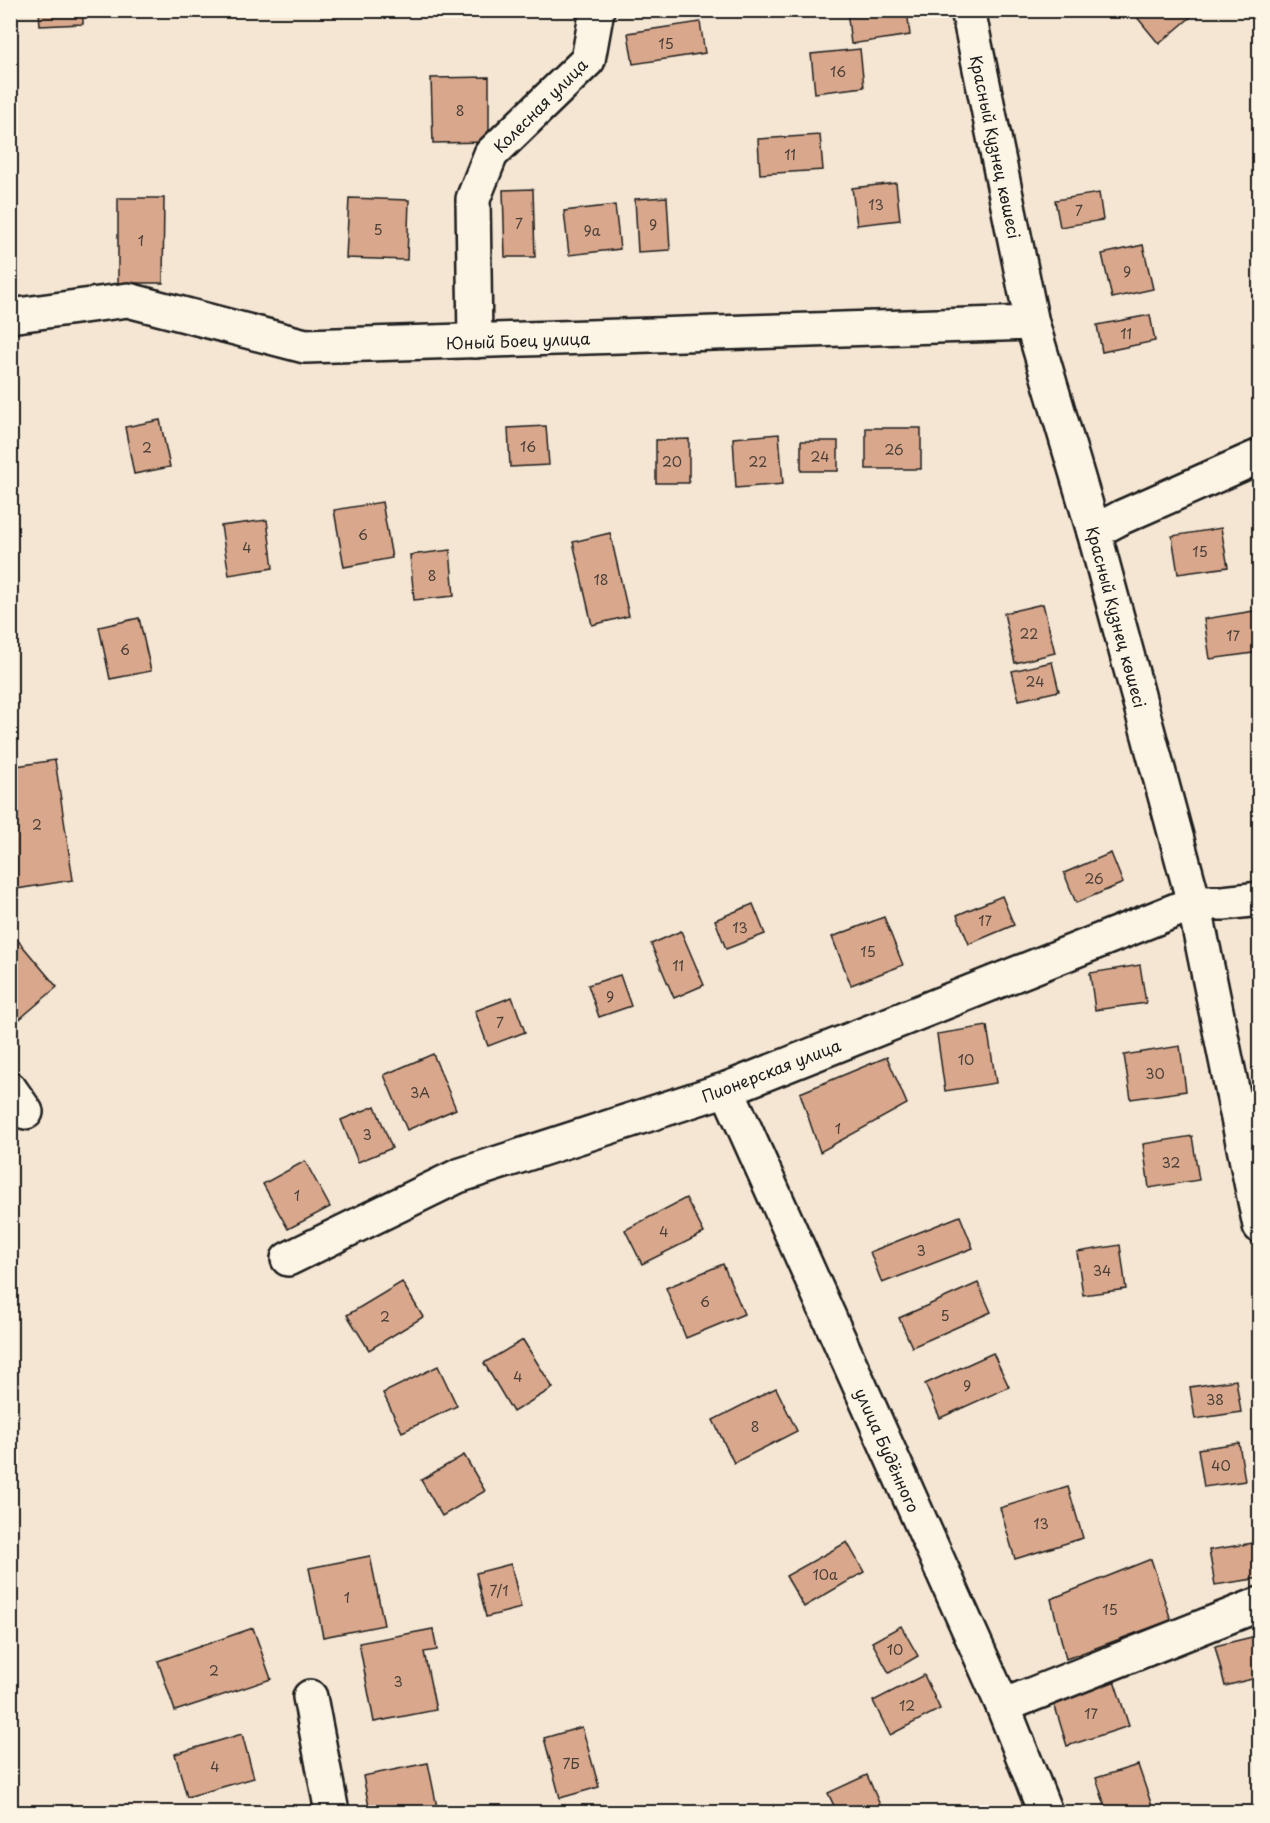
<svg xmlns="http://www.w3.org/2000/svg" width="1270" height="1823" font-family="'Playpen Sans',sans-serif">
<rect width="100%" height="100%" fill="#f5e6d3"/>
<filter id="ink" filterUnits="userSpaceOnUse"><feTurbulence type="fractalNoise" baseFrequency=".0167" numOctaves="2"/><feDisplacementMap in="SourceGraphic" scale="12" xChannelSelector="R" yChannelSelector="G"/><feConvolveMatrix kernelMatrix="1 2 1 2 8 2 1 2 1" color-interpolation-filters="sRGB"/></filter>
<g filter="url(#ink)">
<g fill="#d9a88c" stroke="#1c1c1c" stroke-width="1.5">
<polygon points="39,10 83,10 83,24 40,26"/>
<polygon points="847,10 907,10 910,35 851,44"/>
<polygon points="1131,10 1199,10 1159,44"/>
<polygon points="700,22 705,53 633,64 628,33"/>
<polygon points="860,49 864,87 815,93 811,54"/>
<polygon points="489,77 489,142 433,143 431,78"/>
<polygon points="820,135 823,170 760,174 758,139"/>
<polygon points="896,183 900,220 857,225 852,188"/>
<polygon points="533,189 535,257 505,257 503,190"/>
<polygon points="1099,193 1103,220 1060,227 1055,200"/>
<polygon points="667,197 670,250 638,252 635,199"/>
<polygon points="118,198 164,198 163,283 118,283"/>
<polygon points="349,198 409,200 407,260 346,258"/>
<polygon points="615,205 620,249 569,255 564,211"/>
<polygon points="1143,245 1153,289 1112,298 1102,254"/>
<polygon points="1150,315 1155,341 1102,352 1097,325"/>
<polygon points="160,420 170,467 134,474 125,427"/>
<polygon points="546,426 549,465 510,467 508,428"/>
<rect x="866" y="428" width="55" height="41"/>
<polygon points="779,434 783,484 736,488 733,438"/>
<polygon points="689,439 689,483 656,483 656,440"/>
<rect x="801" y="441" width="37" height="30"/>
<polygon points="382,502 392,558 344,567 334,510"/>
<polygon points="267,520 273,568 229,575 221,526"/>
<polygon points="1221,528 1228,567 1178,574 1172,536"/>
<polygon points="610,533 629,616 592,625 573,542"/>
<polygon points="450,550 454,596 414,600 410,555"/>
<polygon points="1043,604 1055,653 1015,663 1004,613"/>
<polygon points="1260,610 1260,652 1210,659 1204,619"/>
<polygon points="139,618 151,671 110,679 99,627"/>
<polygon points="1052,662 1059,691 1019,700 1012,671"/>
<polygon points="55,760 73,880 10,890 10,767"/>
<polygon points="1111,853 1123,883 1076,903 1064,873"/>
<polygon points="1002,896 1014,925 969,944 957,915"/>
<polygon points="753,904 765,934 726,949 715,920"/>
<polygon points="884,917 903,965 851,985 832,937"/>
<polygon points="681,931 704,985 674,998 651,944"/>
<polygon points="15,937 57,987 15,1023 10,1017 10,940"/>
<polygon points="1140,965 1146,1003 1095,1010 1090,973"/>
<polygon points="620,975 631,1006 599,1017 588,985"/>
<polygon points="512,997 525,1032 488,1046 475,1011"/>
<polygon points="987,1026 996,1083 945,1091 937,1034"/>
<polygon points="1180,1046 1186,1091 1131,1099 1124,1055"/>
<polygon points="433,1054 456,1109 407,1130 384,1075"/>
<polygon points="887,1057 907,1104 820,1152 800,1093"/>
<polygon points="375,1106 392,1148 358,1162 341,1120"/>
<polygon points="1192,1136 1199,1180 1149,1188 1143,1144"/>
<polygon points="305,1161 330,1207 288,1229 263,1184"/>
<polygon points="686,1198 704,1233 642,1264 625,1230"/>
<polygon points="960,1216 973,1248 882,1283 870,1252"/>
<polygon points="1120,1245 1126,1289 1083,1295 1077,1252"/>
<polygon points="723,1264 744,1314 686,1338 666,1288"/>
<polygon points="402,1282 423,1317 369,1350 347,1315"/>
<polygon points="978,1283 991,1312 912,1347 899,1318"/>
<polygon points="523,1340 553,1388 513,1412 484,1363"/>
<polygon points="993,1353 1009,1387 940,1418 925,1384"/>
<polygon points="438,1366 457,1406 402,1432 383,1393"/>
<polygon points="1236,1380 1241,1412 1195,1419 1190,1387"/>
<polygon points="776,1388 797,1431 734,1463 713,1420"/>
<polygon points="1239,1443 1245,1481 1204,1487 1198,1449"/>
<polygon points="464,1455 485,1491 442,1516 421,1480"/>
<polygon points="1068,1487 1083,1538 1015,1559 1000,1508"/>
<polygon points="847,1542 864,1572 804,1607 786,1576"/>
<polygon points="1260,1542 1260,1578 1215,1585 1209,1550"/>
<polygon points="370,1556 384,1625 323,1637 309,1568"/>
<polygon points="1151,1559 1171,1620 1066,1659 1051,1599"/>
<polygon points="511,1564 521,1608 486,1617 476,1573"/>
<polygon points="901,1626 918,1656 889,1673 872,1642"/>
<polygon points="253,1628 271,1679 175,1711 158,1661"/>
<polygon points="433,1629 437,1650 424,1652 436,1710 374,1722 359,1643"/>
<polygon points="1260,1635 1260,1677 1225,1686 1215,1646"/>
<polygon points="924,1675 940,1709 890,1735 873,1701"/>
<polygon points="1114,1680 1129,1726 1067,1746 1053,1700"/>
<polygon points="582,1727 599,1787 560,1798 544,1738"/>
<polygon points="242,1734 254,1778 187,1797 175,1754"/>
<polygon points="428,1763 438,1812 370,1812 363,1776"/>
<polygon points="1138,1765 1154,1812 1107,1812 1096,1778"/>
<polygon points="867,1775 883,1812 837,1812 828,1793"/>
</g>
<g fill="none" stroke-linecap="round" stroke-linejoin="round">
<g stroke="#1c1c1c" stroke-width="38">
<g id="minor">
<polyline points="968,10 1032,323 1094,532 1194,903 1260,1226"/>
<polyline points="10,316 128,300 305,346 1032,323"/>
<polyline points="475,341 473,199 491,154 588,60 597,10"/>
<polyline points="1094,532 1122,517 1260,456"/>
<polyline points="10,1089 26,1112"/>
<polyline points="727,1089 1003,1706 1045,1812"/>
<polyline points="288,1259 458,1176 727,1089 1194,903 1223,903 1260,899"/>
<polyline points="310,1697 332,1812"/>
<polyline points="1003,1706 1260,1604"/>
</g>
</g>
<use href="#minor" stroke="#fcf5e5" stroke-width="33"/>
</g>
</g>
<g text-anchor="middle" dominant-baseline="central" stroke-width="5" stroke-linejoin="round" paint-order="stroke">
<g font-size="14" fill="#4b3f38">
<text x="666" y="43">15</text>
<text x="838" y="71">16</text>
<text x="460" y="110">8</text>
<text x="790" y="154">11</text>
<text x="876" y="204">13</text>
<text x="1079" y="210">7</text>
<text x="519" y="223">7</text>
<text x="653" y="224">9</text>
<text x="378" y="229">5</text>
<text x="592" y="230">9а</text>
<text x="141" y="240">1</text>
<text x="1127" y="271">9</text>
<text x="1126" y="333">11</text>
<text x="528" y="446">16</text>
<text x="147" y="447">2</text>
<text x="894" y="449">26</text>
<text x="820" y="456">24</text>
<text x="672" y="461">20</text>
<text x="758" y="461">22</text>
<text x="363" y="534">6</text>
<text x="247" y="547">4</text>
<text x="1200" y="551">15</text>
<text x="432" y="575">8</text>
<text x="601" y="579">18</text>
<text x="1029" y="633">22</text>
<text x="1233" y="635">17</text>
<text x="125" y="649">6</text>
<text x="1035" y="681">24</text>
<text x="37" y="824">2</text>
<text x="1094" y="878">26</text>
<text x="985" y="920">17</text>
<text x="740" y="927">13</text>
<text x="868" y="951">15</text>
<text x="678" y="965">11</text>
<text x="610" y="996">9</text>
<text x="500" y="1022">7</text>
<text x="966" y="1059">10</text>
<text x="1155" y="1073">30</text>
<text x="420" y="1092">3А</text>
<text x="838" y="1128">1</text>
<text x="367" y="1134">3</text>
<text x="1171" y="1162">32</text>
<text x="297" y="1195">1</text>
<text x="664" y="1231">4</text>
<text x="921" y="1250">3</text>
<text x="1102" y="1270">34</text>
<text x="705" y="1301">6</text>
<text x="945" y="1315">5</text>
<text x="385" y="1316">2</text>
<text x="518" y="1376">4</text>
<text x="967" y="1385">9</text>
<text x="1215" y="1399">38</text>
<text x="755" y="1426">8</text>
<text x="1221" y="1465">40</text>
<text x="1041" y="1523">13</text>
<text x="825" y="1574">10а</text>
<text x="499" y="1590">7/1</text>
<text x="347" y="1597">1</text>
<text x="1110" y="1609">15</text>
<text x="895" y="1649">10</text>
<text x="214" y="1670">2</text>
<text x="398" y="1681">3</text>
<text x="907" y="1705">12</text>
<text x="1091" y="1713">17</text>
<text x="571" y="1763">7Б</text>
<text x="215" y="1766">4</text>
</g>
<g font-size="16" fill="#1c1c1c" stroke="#fcf5e5">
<text transform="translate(540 105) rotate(-45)">Колесная улица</text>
<text transform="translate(996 147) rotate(78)">Красный Кузнец көшесі</text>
<text transform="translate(518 340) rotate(-2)">Юный Боец улица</text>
<text transform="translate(1117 617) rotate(75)">Красный Кузнец көшесі</text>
<text transform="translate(771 1070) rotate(-21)">Пионерская улица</text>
<text transform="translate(888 1450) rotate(66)">улица Будённого</text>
</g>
</g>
<rect width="1270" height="1823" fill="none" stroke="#fcf5e5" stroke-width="36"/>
<rect x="18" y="18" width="1234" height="1787" fill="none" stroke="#1c1c1c" stroke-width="2" filter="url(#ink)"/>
</svg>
